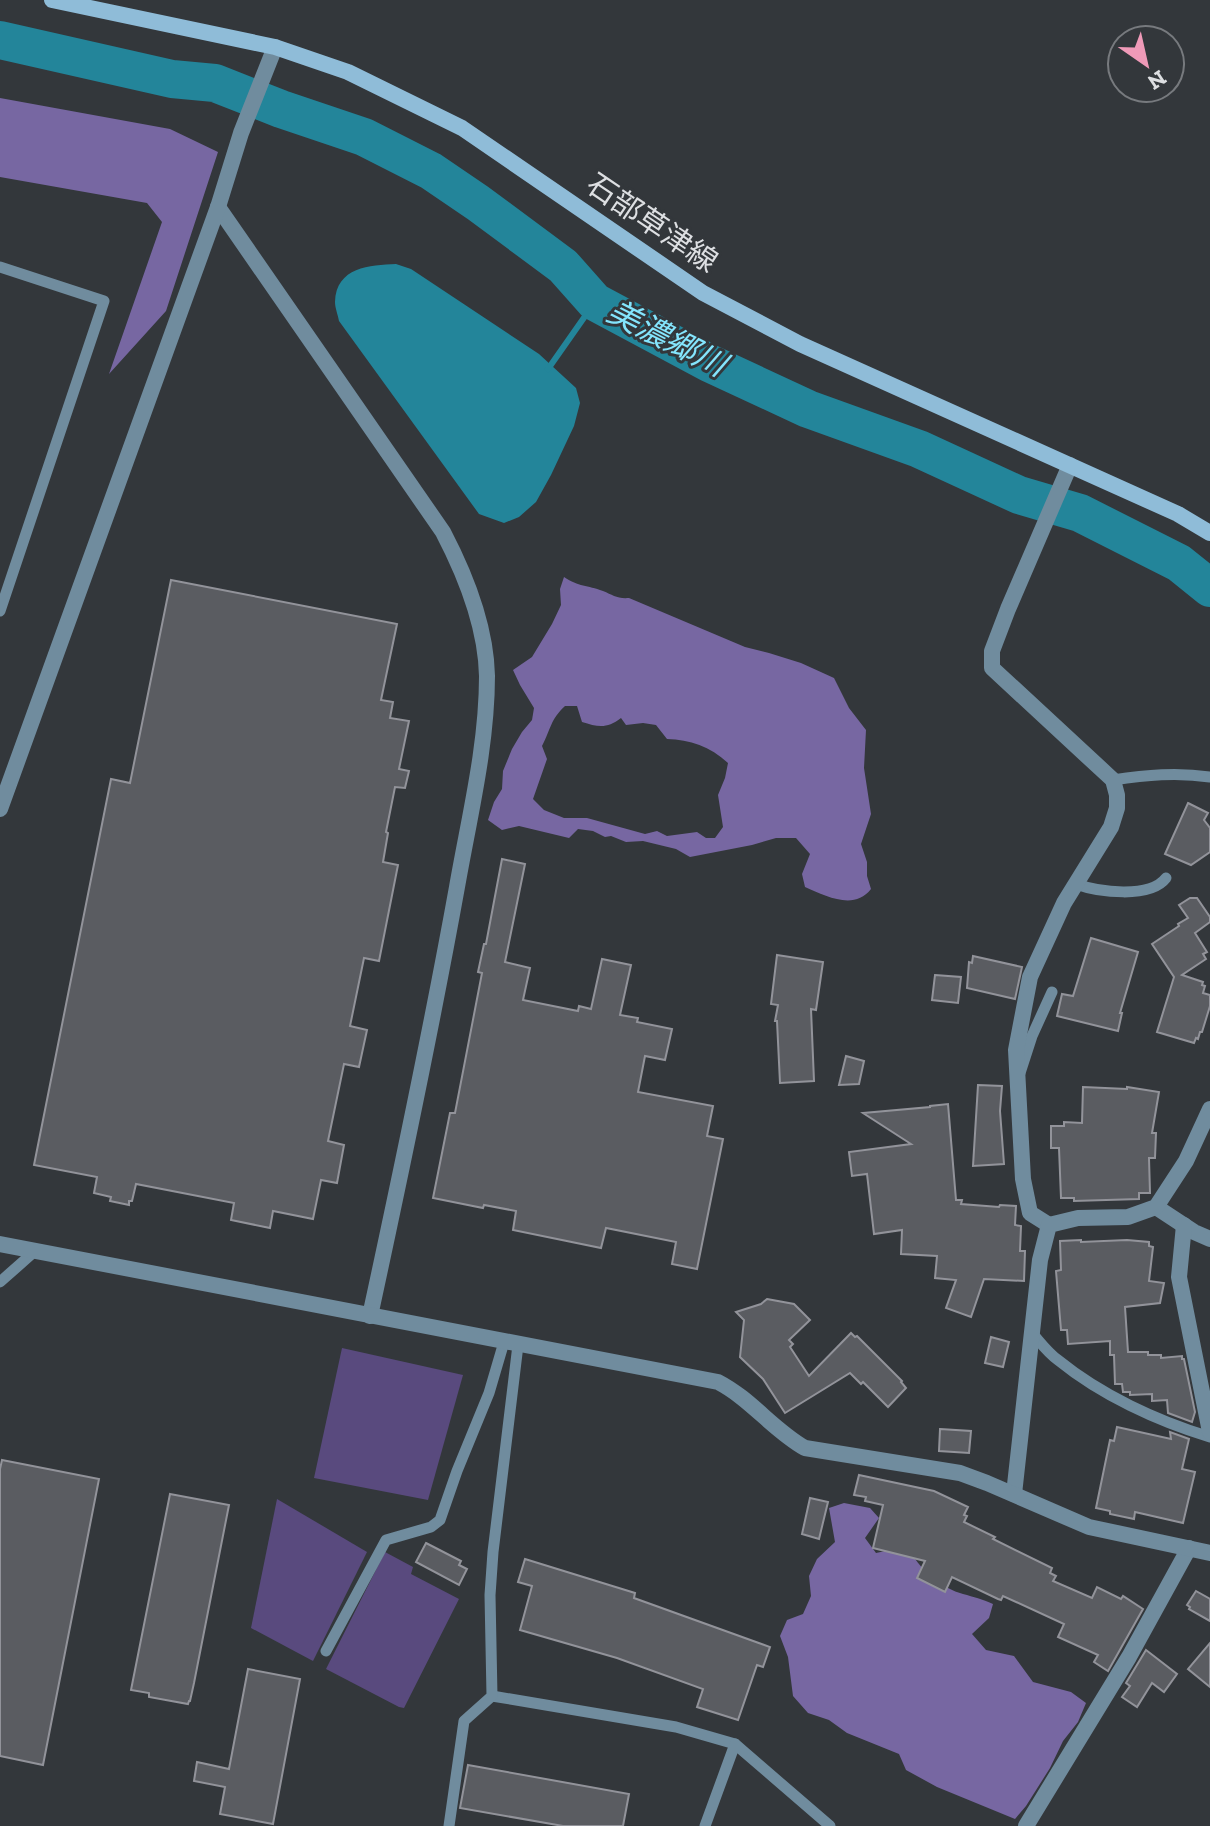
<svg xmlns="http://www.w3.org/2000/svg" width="1210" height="1826" font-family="'Zilla Slab','Noto Sans JP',serif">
<rect width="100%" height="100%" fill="#33373b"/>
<g fill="#594a7e">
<polygon points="342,1348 463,1375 428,1500 314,1478"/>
<polygon points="277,1499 367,1552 313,1661 251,1628"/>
<polygon points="385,1552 413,1567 411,1574 459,1599 404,1708 399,1707 326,1669"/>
</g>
<g fill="#7767a2" fill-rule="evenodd">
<polygon points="0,98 170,129 218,152 166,311 109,374 162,222 147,203 0,177"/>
<path d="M564 577C579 587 587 585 603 591 613 595 617 599 629 598L745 647 769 653 801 663 834 678 849 708 866 730 864 768 871 814 861 844 867 862V876L871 889C854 911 826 896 805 887L802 874 810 854 796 838H776L752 845 690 857 676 849 643 841 626 842 611 836 605 837 593 831 578 829 569 838 519 826 502 830 488 820 494 802 502 789 503 771 512 749 522 732 532 720 534 708 520 685 513 670 532 657 552 624 561 605 560 589ZM565 706H577L582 722C598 727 607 729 621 718L626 725 643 723 656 725 667 739C690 740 710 746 728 763L725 778 718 795 723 827 715 838H706L697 832 667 836 657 831 645 834 587 818H564L544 810 533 799 547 759 542 746C551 729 550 720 565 706Z"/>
<path d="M844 1503 870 1508 879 1518 865 1538 876 1553 890 1550 913 1556C925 1574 942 1588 963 1594 974 1597 982 1599 993 1604L989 1618 972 1634 986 1650 1014 1656 1033 1682 1071 1692 1086 1703 1078 1722 1063 1741 1050 1768 1026 1806 1015 1819 937 1787 906 1770 899 1754 847 1733 829 1720 808 1713 793 1696 788 1657 780 1636 787 1620 803 1614 811 1596 809 1576 817 1559 835 1542 829 1508Z"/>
</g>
<path fill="#23859a" d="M396 264 411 269 539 354 576 388 580 403 574 426 551 475 536 502 519 517 504 523 479 514 339 321C338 315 335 308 335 302 336 267 370 265 396 264Z"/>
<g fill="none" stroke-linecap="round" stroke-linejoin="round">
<polyline stroke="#23859a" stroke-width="6" points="548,369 595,302"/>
<polyline stroke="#23859a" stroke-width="38" points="0,40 172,79 215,83 281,109 364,137 431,171 478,203 563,266 595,302 709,363 808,409 919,449 1019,495 1080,513 1179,563 1210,588"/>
</g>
<g fill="#5a5c61" stroke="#92939a" stroke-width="2">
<polygon points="171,580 397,624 381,700 393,702 390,718 409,721 399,769 409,771 405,788 395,787 386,832 388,833 383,862 398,865 379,961 364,958 350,1026 367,1030 359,1067 344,1064 328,1141 344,1145 337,1183 321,1180 313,1219 273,1211 270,1228 231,1220 234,1203 136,1184 132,1201 129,1201 129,1205 110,1201 111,1197 94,1193 97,1177 34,1165 111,779 130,783"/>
<polygon points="1188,803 1208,813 1204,820 1210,828 1210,852 1191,865 1165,854"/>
<polygon points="502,859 525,864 505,962 530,968 523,1000 578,1011 579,1006 591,1009 602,959 631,965 620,1015 638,1018 637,1022 672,1029 665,1060 645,1056 638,1092 713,1106 707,1136 723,1139 697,1269 672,1264 676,1242 606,1228 601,1248 513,1230 516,1211 484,1205 483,1208 433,1198 450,1113 455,1113 482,973 478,972 484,944 486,944"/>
<polygon points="1190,898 1197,898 1210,917 1210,922 1195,933 1207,952 1203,954 1206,959 1182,975 1203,982 1202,985 1205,986 1203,993 1210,995 1210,1006 1202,1032 1200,1032 1198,1039 1196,1038 1194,1043 1157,1032 1174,977 1152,944 1179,926 1178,924 1188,918 1179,905"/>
<polygon points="1091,938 1138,952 1120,1013 1122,1013 1118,1031 1057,1016 1062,994 1073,996"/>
<polygon points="777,955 823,962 816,1010 811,1009 814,1081 780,1083 777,1021 775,1021 778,1005 771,1004"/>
<polygon points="973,956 1022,967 1015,999 967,988 969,962 972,963"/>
<polygon points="935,975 961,977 958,1003 932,1000"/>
<polygon points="846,1056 864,1061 859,1084 839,1085"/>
<polygon points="978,1085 1002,1086 1000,1111 1004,1164 973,1166"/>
<polygon points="1083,1087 1127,1089 1127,1087 1159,1092 1152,1133 1156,1133 1155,1158 1149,1158 1150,1193 1139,1193 1139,1199 1074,1201 1074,1198 1061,1198 1059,1148 1051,1148 1051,1126 1064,1126 1064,1122 1082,1123"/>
<polygon points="948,1104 956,1200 962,1200 961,1204 999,1207 1000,1205 1016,1206 1015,1225 1021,1226 1020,1251 1025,1251 1024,1281 984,1279 971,1317 946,1308 956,1280 935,1278 937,1256 901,1254 902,1230 874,1234 867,1174 852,1176 849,1152 911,1144 863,1113 930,1107 930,1106"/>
<polygon points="1081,1240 1081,1242 1127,1240 1149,1242 1149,1246 1153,1247 1149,1281 1164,1283 1160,1303 1125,1307 1128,1352 1148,1352 1148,1355 1161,1355 1161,1358 1182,1356 1182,1359 1184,1359 1195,1412 1192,1422 1168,1413 1167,1400 1152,1401 1152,1394 1130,1395 1130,1392 1123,1392 1122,1384 1115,1384 1114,1355 1110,1355 1110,1341 1068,1344 1067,1330 1061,1330 1056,1271 1061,1270 1060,1241"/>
<polygon points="767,1299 794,1304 810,1320 789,1340 793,1344 790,1347 809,1376 851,1333 855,1337 857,1336 902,1381 901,1382 906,1388 888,1407 863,1382 861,1384 850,1373 785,1413 763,1379 740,1357 744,1320 736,1312 761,1304"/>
<polygon points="991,1337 1009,1342 1003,1367 985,1363"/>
<polygon points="1117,1427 1171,1439 1170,1432 1189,1439 1182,1469 1195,1472 1183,1523 1135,1512 1134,1519 1110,1514 1110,1511 1096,1508 1110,1440 1114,1441"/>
<polygon points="940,1429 971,1431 969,1453 939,1451"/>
<polygon points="2,1460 99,1479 43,1765 0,1756 0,1469"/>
<polygon points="859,1475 934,1491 968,1507 964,1515 967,1516 964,1522 995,1537 993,1539 1052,1568 1050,1573 1056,1576 1053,1581 1092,1598 1097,1587 1121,1599 1123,1596 1143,1609 1108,1671 1094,1662 1098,1655 1058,1637 1064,1624 1003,1596 1001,1600 998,1599 952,1577 945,1592 917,1578 925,1561 873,1548 883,1505 865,1501 866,1497 854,1495"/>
<polygon points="170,1494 229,1505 194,1683 190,1701 189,1701 188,1704 149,1697 149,1693 131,1690"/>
<polygon points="810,1498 828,1502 819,1539 802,1534"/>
<polygon points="426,1543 461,1561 459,1565 467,1569 459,1585 416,1562"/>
<polygon points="525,1559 635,1593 634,1598 770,1647 763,1667 757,1665 738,1720 697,1707 703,1689 617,1658 520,1630 532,1586 518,1582"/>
<polygon points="1196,1591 1210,1599 1210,1621 1189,1609 1190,1607 1187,1605"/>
<polygon points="1210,1643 1210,1687 1188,1669"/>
<polygon points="1146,1650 1177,1674 1164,1692 1152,1683 1137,1707 1122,1697 1130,1686 1126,1683"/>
<polygon points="248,1669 300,1679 273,1824 220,1814 225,1787 194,1781 197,1762 229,1769"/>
<polygon points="468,1765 629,1794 623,1826 563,1826 460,1808"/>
</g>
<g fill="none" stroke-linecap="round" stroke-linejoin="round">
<g stroke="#708c9e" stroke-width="11">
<polyline points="0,267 104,301 0,611"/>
<path d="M1113 780C1146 775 1177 772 1210 777"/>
<path d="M1076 884C1098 892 1150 899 1166 878"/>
<polyline points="1020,1073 1032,1036 1052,992"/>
<polyline points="0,1282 35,1251"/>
<path d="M1032 1333C1040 1342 1048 1353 1058 1360 1101 1395 1157 1421 1210 1437"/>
<polyline points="326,1651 386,1540 431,1527 440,1520 457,1471 489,1393 504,1342"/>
<polyline points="492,1696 676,1727 735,1744 830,1826"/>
<polyline points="449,1826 464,1721 492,1696 490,1595 493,1552 518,1345"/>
<polyline points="705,1826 735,1744"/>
</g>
<g stroke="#708c9e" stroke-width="16">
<polyline points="1156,1207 1194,1232 1210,1239"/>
<polyline points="1049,1225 1030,1213 1023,1179 1016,1050 1030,977 1064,903 1111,827 1117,808 1117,795 1113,780 992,668 992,651 1008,609 1070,465"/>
<polyline points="1184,1225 1179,1277 1210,1432"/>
<polyline points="1014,1494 1040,1260 1049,1225 1078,1218 1128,1217 1156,1207 1186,1161 1210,1109"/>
<polyline points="1026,1826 1129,1657 1189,1548"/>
</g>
<g stroke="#708c9e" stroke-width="16">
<path d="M218 207 443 532C466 576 486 626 487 676 487 747 469 818 457 887 431 1031 401 1173 370 1316"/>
<polyline points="0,809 218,207 241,133 275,47"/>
<path d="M0 1244 718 1382C751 1399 773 1430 805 1448L960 1473 987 1483 1089 1527 1210 1553"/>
</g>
<polyline stroke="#8fbcd8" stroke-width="16" points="52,0 275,47 348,72 462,128 703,293 800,344 1178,514 1210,533"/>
</g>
<g text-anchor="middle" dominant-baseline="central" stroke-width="6" stroke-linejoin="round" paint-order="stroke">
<g font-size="30" fill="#dddfe2" stroke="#33373b">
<text transform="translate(652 223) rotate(34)">石部草津線</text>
</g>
<g font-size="32" font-style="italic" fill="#84e5fd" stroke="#33373b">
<text transform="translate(667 338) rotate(27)">美濃郷川</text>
</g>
</g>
<g transform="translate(1146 64) rotate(146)"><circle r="38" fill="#33373b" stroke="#777a7e" stroke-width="2"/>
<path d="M0-6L14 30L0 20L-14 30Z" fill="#ef9ab8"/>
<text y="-12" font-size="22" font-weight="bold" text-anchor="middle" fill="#dddfe2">N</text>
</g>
</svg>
